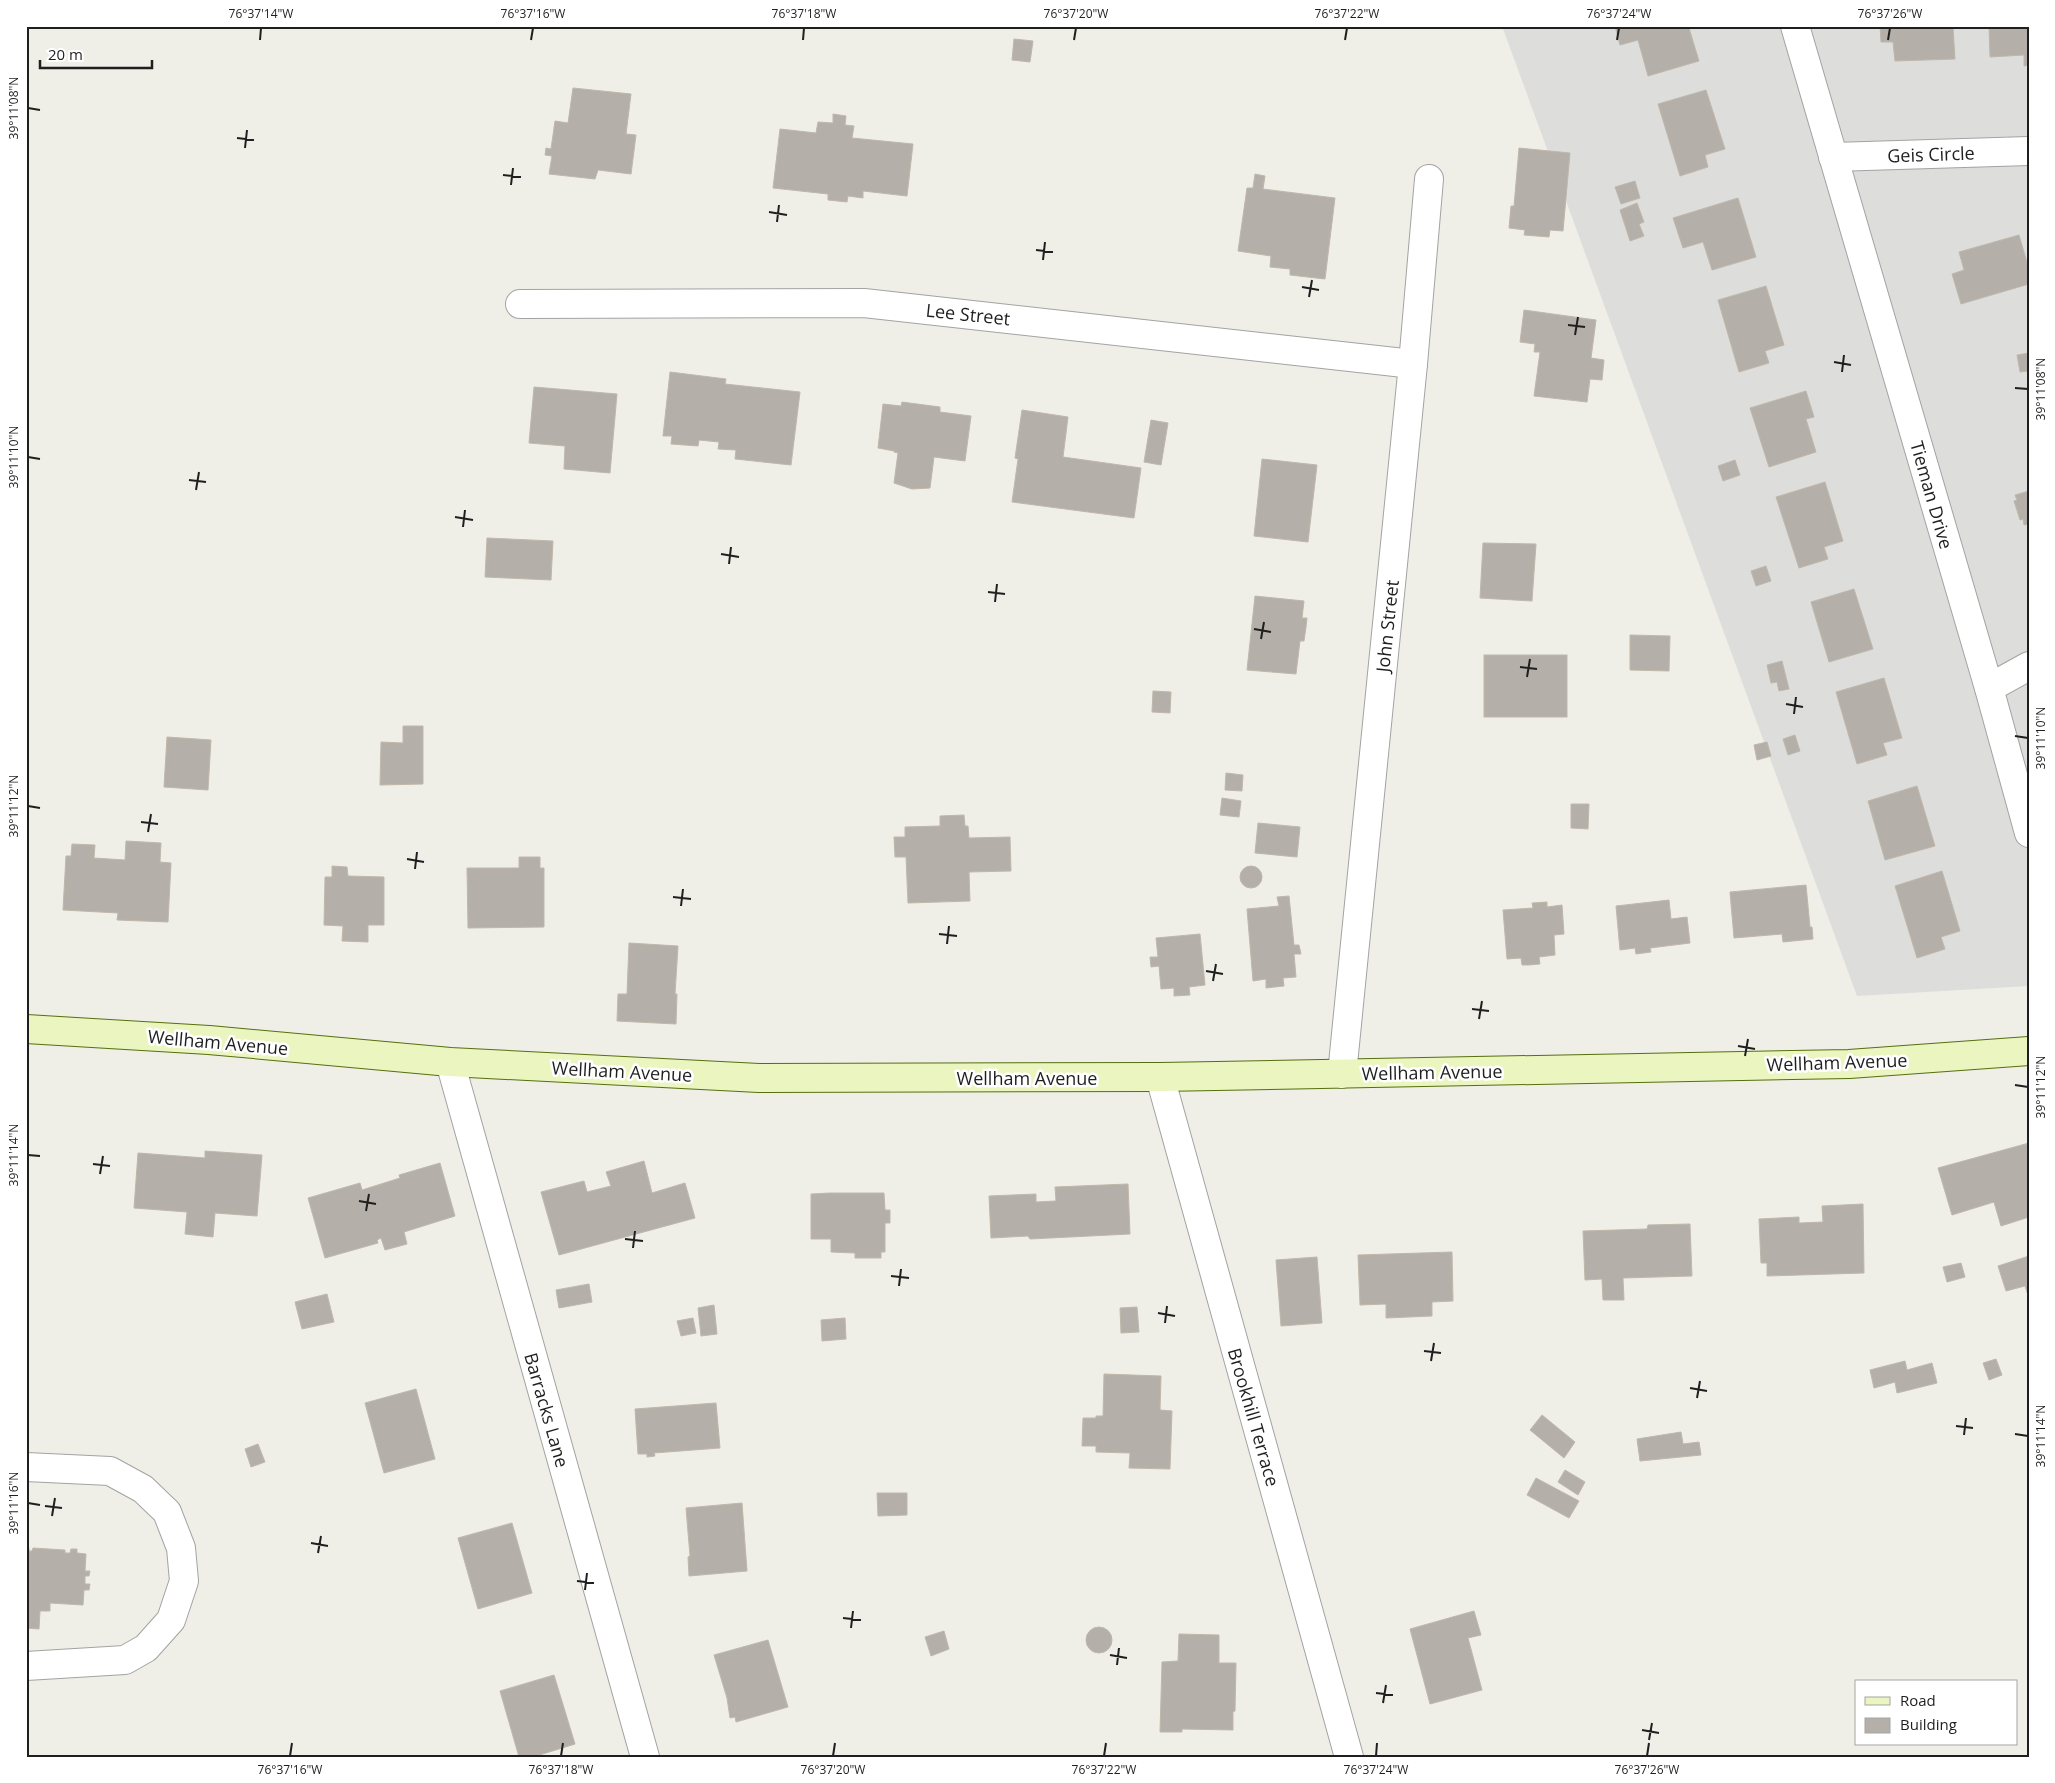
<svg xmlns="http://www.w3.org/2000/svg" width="2055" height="1783" font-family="'Open Sans',sans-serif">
<rect width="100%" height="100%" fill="#efeee7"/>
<polygon fill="#dddddc" points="1502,26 2029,26 2029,986 1857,996"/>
<g fill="#b4b0a9" stroke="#c0b7aa">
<polygon points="1615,26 1695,26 1689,28 1699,61 1648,76 1638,40 1620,45"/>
<polygon points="1880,26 1953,26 1955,59 1895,61 1893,42 1881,42"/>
<polygon points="1989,26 2029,26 2029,65 2024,66 2024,55 1990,57"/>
<polygon points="1014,39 1033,41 1030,62 1012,60"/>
<polygon points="573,88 631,94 626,134 636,135 631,174 598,170 595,179 549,174 552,156 545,155 546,148 551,149 555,121 568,123"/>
<polygon points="1706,90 1725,149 1705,155 1708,167 1680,176 1658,104"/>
<polygon points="833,114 846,116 845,125 854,126 852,138 913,144 907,196 863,191 863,198 848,196 847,202 828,200 828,194 773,188 780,129 816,133 818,122 833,123"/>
<polygon points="1519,148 1570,153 1563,231 1550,230 1549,237 1524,235 1525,230 1509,228 1511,206 1514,206"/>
<polygon points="1255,174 1265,176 1263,189 1335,198 1325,279 1290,275 1290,269 1270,267 1271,256 1238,251 1247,188 1253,188"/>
<polygon points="1635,181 1640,198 1621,204 1615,187"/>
<polygon points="1738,198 1756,257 1712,270 1703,242 1683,248 1673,218"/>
<polygon points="1637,203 1644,222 1639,224 1644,236 1630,241 1620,210"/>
<polygon points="2019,235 2029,269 2029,284 1961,304 1952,274 1964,270 1959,252"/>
<polygon points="1766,286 1784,345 1765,351 1769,363 1739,372 1718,300"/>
<polygon points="1524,310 1596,320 1591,358 1604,360 1602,380 1590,379 1587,402 1534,396 1540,352 1534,352 1535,344 1520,342"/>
<polygon points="2029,353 2029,371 2020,372 2017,355"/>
<polygon points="670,372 726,379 725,384 800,392 791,465 735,459 736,450 718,449 719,442 699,440 698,446 671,444 672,436 663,436"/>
<polygon points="534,387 617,394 610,473 564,469 565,446 529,443"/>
<polygon points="1806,391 1814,417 1806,419 1816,452 1769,467 1750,408"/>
<polygon points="902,402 940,407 940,412 971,416 965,461 934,457 930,488 912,489 894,483 898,453 894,452 894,451 878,448 883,404 901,406"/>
<polygon points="1022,410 1068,417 1063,457 1141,468 1134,518 1012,502 1018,459 1015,458"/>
<polygon points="1151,420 1168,423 1161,465 1144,462"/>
<polygon points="1262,459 1317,465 1308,542 1254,536"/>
<polygon points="1735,460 1740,475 1723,481 1718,466"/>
<polygon points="1825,482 1843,541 1824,547 1828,559 1799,568 1776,497"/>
<polygon points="2029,491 2029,524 2024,525 2023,519 2020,520 2014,501 2017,500 2015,495"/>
<polygon points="487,538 553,541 551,580 485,577"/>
<polygon points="1483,543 1536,544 1532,601 1480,598"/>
<polygon points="1766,566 1771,581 1756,586 1751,571"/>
<polygon points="1854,589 1873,649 1829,662 1811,602"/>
<polygon points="1255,596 1304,601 1302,618 1307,618 1306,627 1304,641 1300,641 1296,674 1247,670"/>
<polygon points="1630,635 1670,636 1669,671 1630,670"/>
<rect x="1484" y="655" width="83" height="62"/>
<polygon points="1782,661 1789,689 1779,691 1777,682 1771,683 1767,665"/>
<polygon points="1884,678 1902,738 1883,743 1887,755 1857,764 1836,692"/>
<polygon points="1153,691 1171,692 1170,713 1152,712"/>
<polygon points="403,726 423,726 423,784 380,785 381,742 403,743"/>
<polygon points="1795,735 1800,751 1788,755 1783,739"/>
<polygon points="167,737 211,740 208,790 164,787"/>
<polygon points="1767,742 1771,756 1757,760 1754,745"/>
<polygon points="1226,773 1243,775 1242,791 1225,790"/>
<polygon points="1917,786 1935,846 1885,860 1868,801"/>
<polygon points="1222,798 1241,801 1239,817 1220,815"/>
<polygon points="1571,804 1589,804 1588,829 1571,828"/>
<polygon points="964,815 965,826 968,826 969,838 1010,837 1011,871 969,872 970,901 908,903 906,857 895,857 894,837 905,837 905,827 940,826 940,816"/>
<polygon points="1258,823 1300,827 1297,857 1255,853"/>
<polygon points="126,841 161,843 160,862 171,863 168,922 117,920 118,913 63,910 66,856 71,856 72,844 95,845 94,858 125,860"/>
<polygon points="519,857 540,857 540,868 544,868 544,927 468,928 467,868 519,868"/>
<polygon points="332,866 347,867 348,876 384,877 384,925 368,925 368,942 342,941 343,926 324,925 325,877 332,877"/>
<circle cx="1251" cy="877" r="11"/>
<polygon points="1942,871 1960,931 1941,937 1945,949 1917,958 1895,886"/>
<polygon points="1806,885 1810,927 1812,927 1813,939 1783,942 1782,934 1734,938 1730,892"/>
<polygon points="1289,896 1294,945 1299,945 1301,954 1294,954 1296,977 1283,978 1284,986 1266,988 1266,979 1253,981 1247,909 1279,906 1277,897"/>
<polygon points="1669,900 1671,919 1687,917 1690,943 1650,948 1651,952 1636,954 1635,948 1620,950 1616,906"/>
<polygon points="1547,902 1547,907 1562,905 1564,934 1554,935 1555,955 1539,957 1540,964 1529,965 1522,965 1521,958 1507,959 1503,910 1533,908 1532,903"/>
<polygon points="1200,934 1205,985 1189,987 1190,995 1174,996 1174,988 1161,989 1159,966 1151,967 1150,957 1158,957 1156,938"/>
<polygon points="629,943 678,946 675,994 677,994 676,1024 617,1021 618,994 627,994"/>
<polygon points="2029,1143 2029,1217 2001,1226 1994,1202 1952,1215 1938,1168"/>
<polygon points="205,1151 262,1155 257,1216 215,1213 213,1237 185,1234 187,1212 134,1208 138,1153 205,1158"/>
<polygon points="644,1161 652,1193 685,1183 695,1218 559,1255 541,1192 584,1181 587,1192 611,1186 606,1172"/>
<polygon points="440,1163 455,1216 404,1232 407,1244 385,1250 381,1238 377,1240 378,1243 325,1258 308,1198 360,1183 362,1190 400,1178 399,1175"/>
<polygon points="1128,1184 1130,1234 1030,1239 1028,1236 991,1238 989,1196 1036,1194 1036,1202 1056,1201 1055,1187"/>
<polygon points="830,1193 884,1193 885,1210 890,1210 890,1223 885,1223 885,1252 881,1252 881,1258 855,1258 855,1253 831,1252 831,1239 811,1239 811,1194"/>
<polygon points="1863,1204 1864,1273 1767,1276 1767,1263 1761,1263 1759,1219 1799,1217 1799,1223 1823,1222 1822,1206"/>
<polygon points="1690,1224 1692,1276 1623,1278 1624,1300 1603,1300 1602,1279 1585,1280 1583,1231 1647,1229 1648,1225"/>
<polygon points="1452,1252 1453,1301 1432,1302 1432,1316 1386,1318 1386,1304 1360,1305 1358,1255"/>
<polygon points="2029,1256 2029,1298 2025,1286 2006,1291 1998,1266"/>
<polygon points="1317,1257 1322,1323 1281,1326 1276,1260"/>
<polygon points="1961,1263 1965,1277 1947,1282 1943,1267"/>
<polygon points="589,1284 592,1302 559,1308 556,1290"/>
<polygon points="327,1294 334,1322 302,1329 295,1302"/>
<polygon points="714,1305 717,1334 701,1336 698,1308"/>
<polygon points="1137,1307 1139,1332 1121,1333 1120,1308"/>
<polygon points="693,1318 696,1333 681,1336 677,1321"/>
<polygon points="845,1318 846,1339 822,1341 821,1320"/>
<polygon points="1996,1359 2002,1375 1989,1380 1983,1363"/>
<polygon points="1905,1361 1907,1370 1932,1363 1937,1383 1897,1393 1895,1382 1874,1388 1870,1370"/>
<polygon points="1104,1374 1161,1376 1160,1410 1172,1411 1170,1469 1129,1468 1130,1453 1096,1452 1096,1446 1082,1446 1083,1418 1096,1418 1096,1416 1103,1416"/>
<polygon points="416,1389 435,1459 384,1473 365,1403"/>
<polygon points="716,1403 720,1448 654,1453 655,1456 647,1457 647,1454 638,1454 635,1409"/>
<polygon points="1542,1415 1575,1442 1564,1458 1530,1430"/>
<polygon points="1681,1432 1683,1444 1699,1442 1701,1455 1640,1461 1637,1439"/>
<polygon points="258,1444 265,1462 251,1467 245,1449"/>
<polygon points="1565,1470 1585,1482 1578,1495 1558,1482"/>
<polygon points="1536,1478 1579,1501 1569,1518 1527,1495"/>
<polygon points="877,1493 907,1493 907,1515 878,1516"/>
<polygon points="742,1503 747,1571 689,1576 688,1557 690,1556 686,1508"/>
<polygon points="512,1523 532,1593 478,1609 458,1538"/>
<polygon points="26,1547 29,1548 29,1551 32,1551 33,1548 65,1550 65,1553 70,1553 71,1549 77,1549 77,1553 86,1554 85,1571 90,1571 89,1576 85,1576 85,1584 90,1584 89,1590 84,1590 83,1605 50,1603 50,1611 40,1611 39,1629 26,1628"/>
<polygon points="1474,1611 1481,1635 1468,1638 1482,1690 1430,1704 1410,1629"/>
<circle cx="1099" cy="1640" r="13"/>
<polygon points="944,1631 949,1649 931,1656 925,1637"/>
<polygon points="1179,1634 1219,1635 1219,1663 1236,1663 1235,1711 1233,1712 1233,1730 1182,1729 1182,1732 1160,1732 1162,1662 1178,1661"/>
<polygon points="768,1640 788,1707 736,1722 735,1717 730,1718 727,1698 714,1655"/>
<polygon points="554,1675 575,1744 533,1757 519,1757 500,1691"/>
</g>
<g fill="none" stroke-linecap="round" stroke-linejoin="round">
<g stroke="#a3a3a3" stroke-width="30">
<g id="street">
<polyline points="1795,26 1989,688 2029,833"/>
<polyline points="1833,157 2029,151"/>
<polyline points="520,304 864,303 1413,364"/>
<polyline points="1989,688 2029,666"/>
<polyline points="450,1062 645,1757"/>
<polyline points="1342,1074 1413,364 1429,179"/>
<polyline points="1160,1077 1349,1757"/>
<polyline points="26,1467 110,1471 143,1489 167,1512 181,1548 184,1581 171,1620 146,1648 125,1660 26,1666"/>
</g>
</g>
<g stroke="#566f0e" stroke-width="30">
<polyline id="secondary" points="26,1029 209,1040 450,1062 759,1078 1160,1077 1849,1064 2029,1051"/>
</g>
<use href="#street" stroke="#fff" stroke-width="28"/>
<use href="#secondary" stroke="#eaf5bf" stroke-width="28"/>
</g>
<path fill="none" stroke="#1f1f1f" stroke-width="2" d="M260 40 261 28M531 40 533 28M803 40 804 28M1074 40 1076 28M1345 40 1347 28M1617 40 1619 28M1888 40 1890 28M28 108 40 110M237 138 254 140M245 148 247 130M503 175 521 177M511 185 513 168M769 212 787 215M777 222 779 205M1036 250 1053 252M1043 260 1045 242M1302 287 1319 290M1309 297 1312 280M1568 325 1585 327M1575 335 1578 317M1834 362 1851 365M1842 372 1844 355M2015 388 2028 389M28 457 40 459M189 480 206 482M196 490 199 472M455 517 473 520M463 527 465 510M721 554 739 557M729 564 731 547M988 592 1005 594M995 602 997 584M1254 629 1271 632M1261 639 1264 622M1520 667 1537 669M1527 677 1530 659M1786 704 1803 707M1794 714 1796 697M2015 736 2028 738M28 806 40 808M141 822 158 824M148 832 151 814M407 859 424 862M415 869 417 852M673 897 691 899M681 906 683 889M939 934 957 936M947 944 949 926M1206 971 1223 974M1213 981 1216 964M1472 1009 1489 1011M1479 1019 1482 1001M1738 1046 1755 1049M1745 1056 1748 1039M2015 1085 2028 1087M28 1155 40 1156M93 1164 110 1166M100 1174 103 1156M359 1201 376 1204M366 1211 369 1194M625 1239 643 1241M633 1248 635 1231M891 1276 909 1278M899 1286 901 1269M1158 1313 1175 1316M1165 1323 1167 1306M1424 1351 1441 1353M1431 1361 1434 1343M1690 1388 1707 1391M1697 1398 1700 1381M1956 1426 1973 1428M2015 1434 2028 1436M1964 1435 1966 1418M28 1503 40 1505M45 1506 62 1508M52 1516 55 1498M311 1543 328 1546M318 1553 321 1536M577 1581 594 1583M585 1590 587 1573M843 1618 861 1620M851 1628 853 1611M1110 1655 1127 1658M1117 1665 1119 1648M1376 1693 1393 1695M1383 1703 1386 1685M1642 1730 1659 1733M1649 1740 1652 1723M290 1756 292 1743M561 1756 563 1743M833 1756 835 1743M1104 1756 1106 1743M1376 1756 1377 1743M1647 1756 1649 1743"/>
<g text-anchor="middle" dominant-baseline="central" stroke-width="5" stroke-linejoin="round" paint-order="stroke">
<g font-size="18" fill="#1f1f1f" stroke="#fff">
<text transform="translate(1931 154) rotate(-2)">Geis Circle</text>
<text transform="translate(968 314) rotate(6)">Lee Street</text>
<text transform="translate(1932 495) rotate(74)">Tieman Drive</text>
<text transform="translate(1387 626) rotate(-84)">John Street</text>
<text transform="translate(218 1042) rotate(5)">Wellham Avenue</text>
<text transform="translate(1837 1062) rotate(-2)">Wellham Avenue</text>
<text transform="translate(622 1071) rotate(3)">Wellham Avenue</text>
<text transform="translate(1432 1072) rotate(-1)">Wellham Avenue</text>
<text x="1027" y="1078">Wellham Avenue</text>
<text transform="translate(547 1410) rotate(74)">Barracks Lane</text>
<text transform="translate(1254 1417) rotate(74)">Brookhill Terrace</text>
</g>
</g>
<rect width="2055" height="1783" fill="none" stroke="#ffffff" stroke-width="55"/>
<rect x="1855" y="1680" width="162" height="65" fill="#ffffff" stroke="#a5a5a5"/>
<rect x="1865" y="1697" width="25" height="8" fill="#eaf5bf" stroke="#a5a5a5"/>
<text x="1900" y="1706" font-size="15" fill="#1f1f1f">Road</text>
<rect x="1865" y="1718" width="25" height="15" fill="#b4b0a9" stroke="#a5a5a5"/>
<text x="1900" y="1730" font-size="15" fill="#1f1f1f">Building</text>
<path d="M40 60v8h112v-8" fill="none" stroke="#1f1f1f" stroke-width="2.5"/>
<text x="48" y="60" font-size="15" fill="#1f1f1f" stroke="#ffffff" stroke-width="4" paint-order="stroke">20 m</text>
<rect x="28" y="28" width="2000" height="1728" fill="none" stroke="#1f1f1f" stroke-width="2"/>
<g font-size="12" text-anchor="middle" fill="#1f1f1f">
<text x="261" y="18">76°37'14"W</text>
<text x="533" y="18">76°37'16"W</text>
<text x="804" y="18">76°37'18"W</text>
<text x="1076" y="18">76°37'20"W</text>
<text x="1347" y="18">76°37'22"W</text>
<text x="1619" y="18">76°37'24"W</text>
<text x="1890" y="18">76°37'26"W</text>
<text transform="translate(14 108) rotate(-90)" y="4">39°11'08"N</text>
<text transform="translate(2041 389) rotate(-90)" y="4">39°11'08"N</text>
<text transform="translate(14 457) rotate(-90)" y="4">39°11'10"N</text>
<text transform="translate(2041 738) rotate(-90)" y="4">39°11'10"N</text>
<text transform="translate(14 806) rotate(-90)" y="4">39°11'12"N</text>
<text transform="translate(2041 1087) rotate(-90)" y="4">39°11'12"N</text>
<text transform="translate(14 1155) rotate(-90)" y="4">39°11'14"N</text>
<text transform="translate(2041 1436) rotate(-90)" y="4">39°11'14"N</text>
<text transform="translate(14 1503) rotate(-90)" y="4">39°11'16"N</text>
<text x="290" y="1774">76°37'16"W</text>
<text x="561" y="1774">76°37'18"W</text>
<text x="833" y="1774">76°37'20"W</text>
<text x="1104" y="1774">76°37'22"W</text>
<text x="1376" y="1774">76°37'24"W</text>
<text x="1647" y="1774">76°37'26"W</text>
</g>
</svg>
